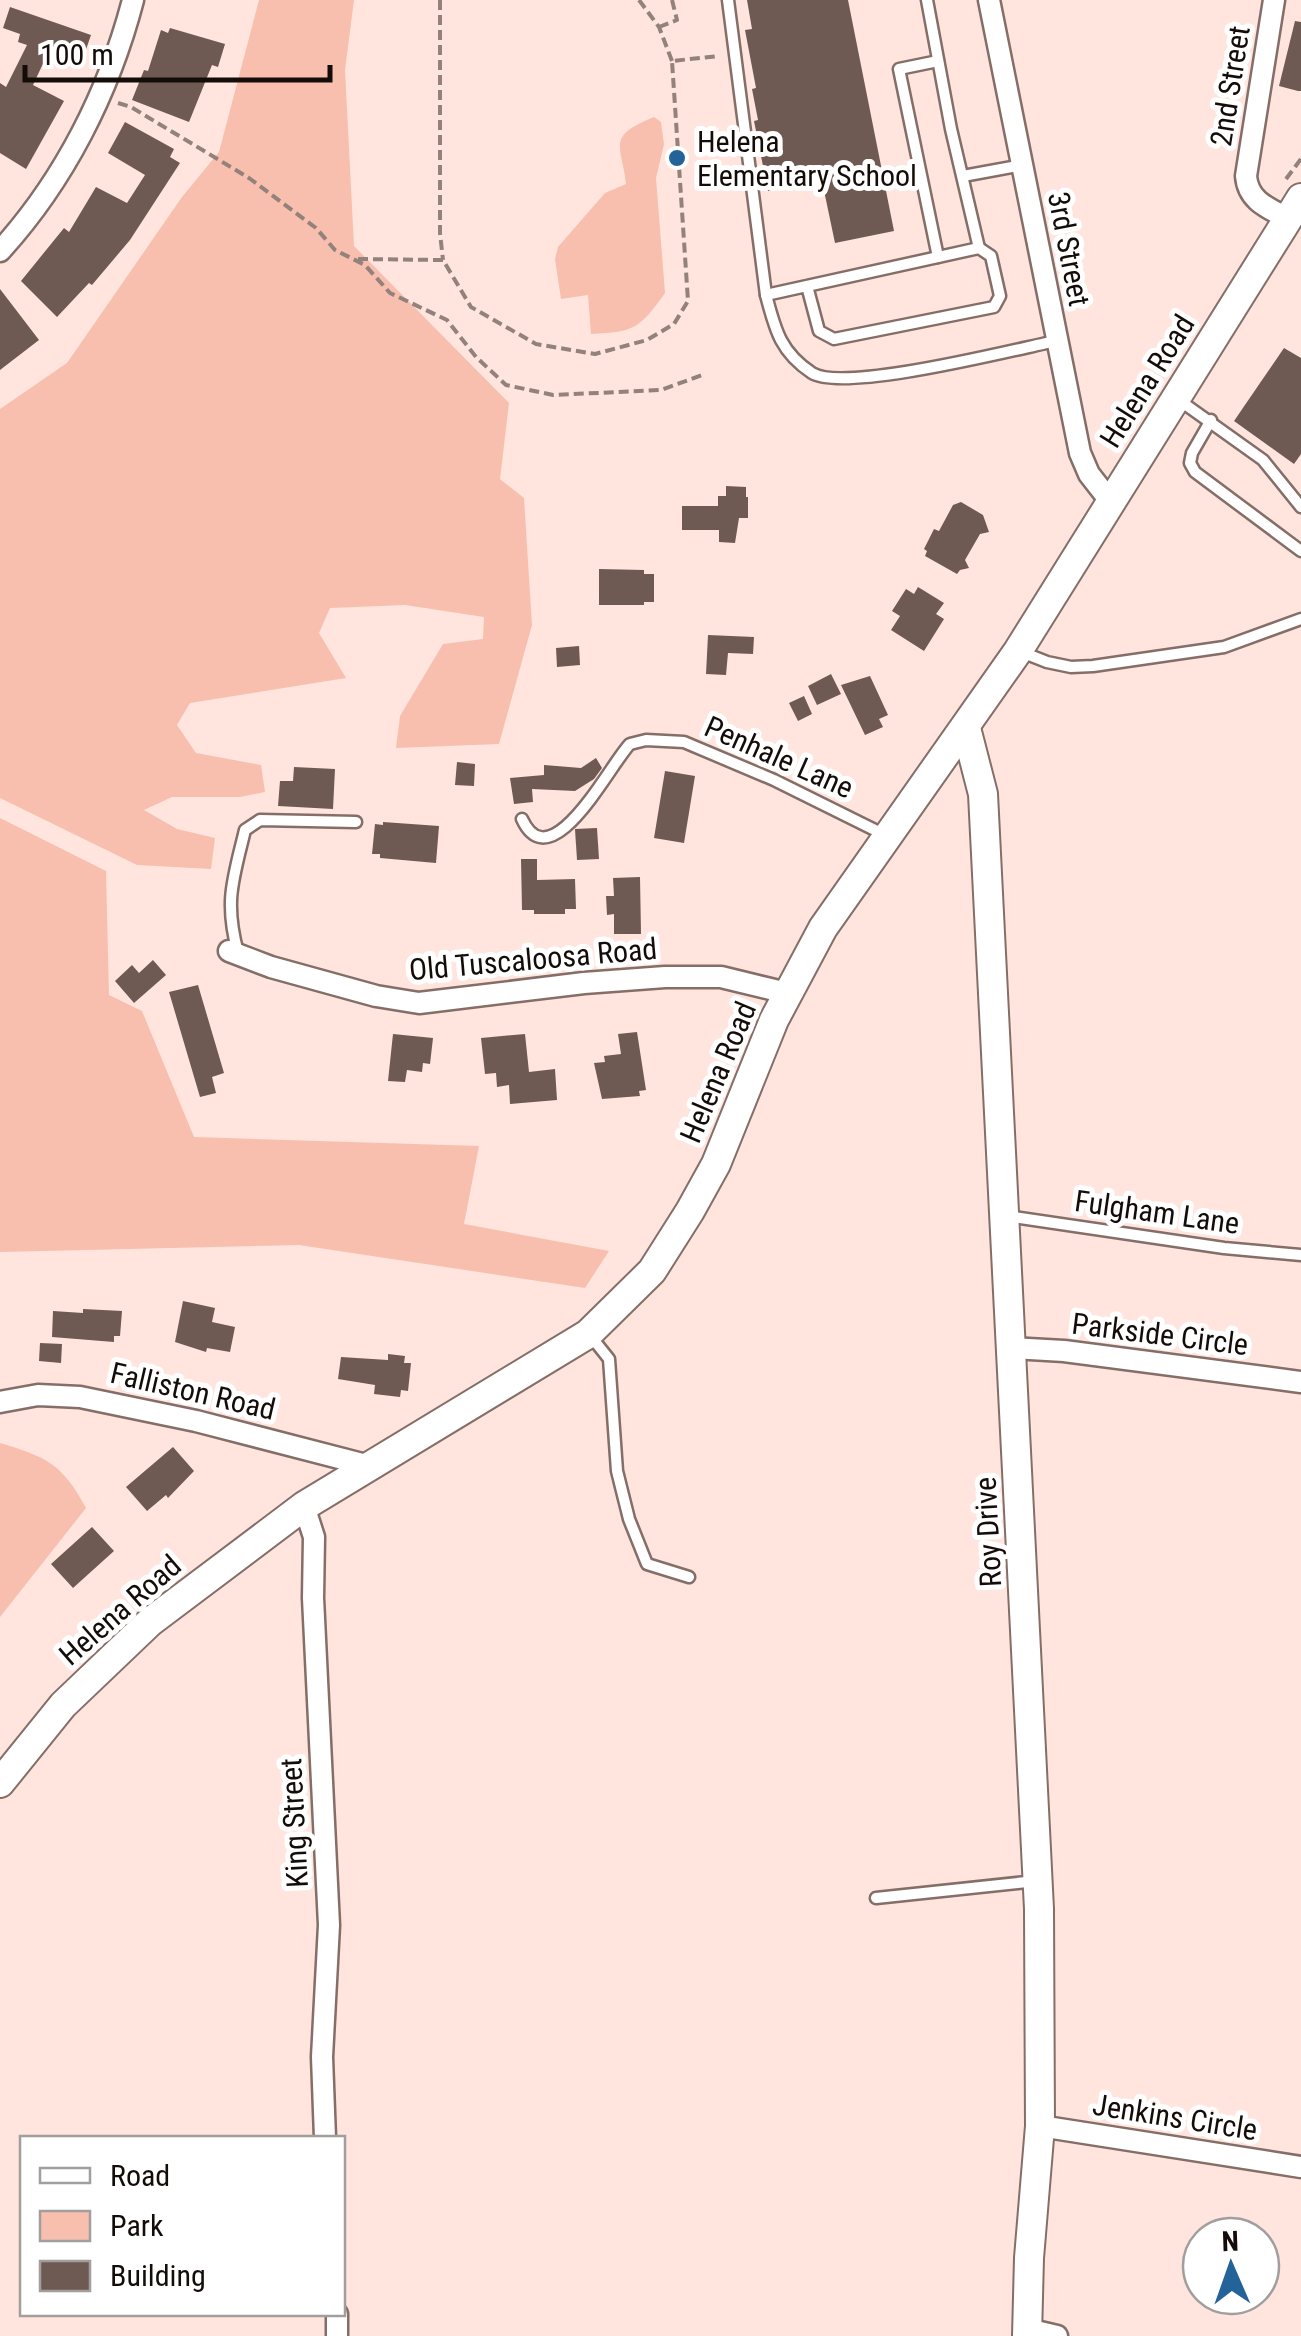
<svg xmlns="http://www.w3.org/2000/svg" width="1301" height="2336" font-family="'Roboto Condensed',sans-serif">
<rect width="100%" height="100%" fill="#ffe5dd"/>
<g fill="#f8bfae">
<polygon points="259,0 354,0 345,70 354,246 509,403 500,479 524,498 532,625 499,744 396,748 400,716 443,644 483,639 484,617 405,605 330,608 319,633 346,678 190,703 177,725 196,753 261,765 265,792 240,797 172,797 144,810 177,829 215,838 211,869 137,865 0,798 0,409 67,363 182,197 219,152"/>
<path d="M654 117 661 122 664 144 656 178 665 293C640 328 635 332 591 334L588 295 561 299 555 259 558 247 605 193 626 184C622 145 605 137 654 117Z"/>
<polygon points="0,818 106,871 109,995 142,1011 194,1137 479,1146 464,1224 609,1251 585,1288 299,1245 0,1252"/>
<path d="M0 1443C47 1457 62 1464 86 1508L0 1617Z"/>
</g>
<g fill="#6f5953">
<polygon points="747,0 848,0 894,231 835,243 822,181 768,191 754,121 758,120 752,89 756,88 745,30 752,29"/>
<polygon points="10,7 91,35 81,64 48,53 33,85 64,101 26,169 0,153 0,83 6,87 27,45 18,42 20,34 3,28"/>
<polygon points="1295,21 1301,22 1301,91 1298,91 1279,86"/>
<polygon points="170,28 225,44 218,67 212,65 189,122 132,100 144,70 148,71 161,30 168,33"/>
<polygon points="125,122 174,149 170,157 180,163 130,240 92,285 89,283 57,317 21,281 64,228 69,232 96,187 127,203 145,175 108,153"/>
<polygon points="0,289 39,340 0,370"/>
<polygon points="1284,348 1301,358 1301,454 1294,464 1234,421"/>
<polygon points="726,486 746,487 746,497 748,497 748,518 739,518 735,543 719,542 719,530 682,530 682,506 718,506 718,496 726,496"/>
<polygon points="961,502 983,515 989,532 980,534 965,560 969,568 960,570 957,574 925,556 927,551 924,549 934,529 939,531 953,505"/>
<polygon points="599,569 644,570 644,574 654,574 654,602 644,602 644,605 599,605"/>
<polygon points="918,587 944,603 936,614 944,619 924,651 891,630 900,616 892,611 906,589 914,594"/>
<polygon points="708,635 754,637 753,654 728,653 726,675 706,674"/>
<polygon points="579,646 580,665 557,667 556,648"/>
<polygon points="831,674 841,694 817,705 808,686"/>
<polygon points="870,676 888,715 879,719 883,727 865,735 841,685"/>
<polygon points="804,696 812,714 798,721 789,703"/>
<polygon points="596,758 602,768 594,779 575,791 532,789 533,802 514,804 510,778 544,775 544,765 581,768"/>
<polygon points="457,762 475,764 474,786 455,785"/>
<polygon points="294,767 335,769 333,809 278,806 280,781 293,781"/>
<polygon points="665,771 695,776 684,843 654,838"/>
<polygon points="383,822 439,826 436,863 380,858 380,854 372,854 375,824 383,825"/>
<polygon points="597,828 599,859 577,860 575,829"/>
<polygon points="521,859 537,859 537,880 575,879 576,909 565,909 565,914 534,914 534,910 522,910"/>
<polygon points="640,877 641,934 614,934 614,914 607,915 606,896 614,896 613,878"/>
<polygon points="153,960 166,975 134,1003 115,981 132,965 139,973"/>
<polygon points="198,985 224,1073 212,1077 216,1093 200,1097 169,992"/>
<polygon points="637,1032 646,1090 639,1091 640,1096 602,1099 594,1063 605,1062 604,1056 621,1054 618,1034"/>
<polygon points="393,1034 433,1038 430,1064 423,1063 422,1072 407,1070 405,1082 388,1081"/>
<polygon points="525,1034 529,1072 555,1069 557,1100 510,1104 509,1085 497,1087 496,1073 485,1074 481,1038"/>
<polygon points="183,1301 215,1308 212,1322 235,1327 230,1352 207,1348 206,1352 175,1342"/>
<polygon points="83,1309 122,1311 120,1336 114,1336 114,1342 52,1337 53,1311 83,1313"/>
<polygon points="40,1343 62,1344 61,1363 39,1361"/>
<polygon points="388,1354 405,1356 404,1363 411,1363 408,1391 401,1390 400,1397 374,1394 375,1385 338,1379 341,1357 388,1360"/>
<polygon points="173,1447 194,1471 168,1498 166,1495 147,1511 126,1487"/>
<polygon points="92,1527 114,1551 73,1588 51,1564"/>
</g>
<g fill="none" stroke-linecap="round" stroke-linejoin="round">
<g stroke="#846e67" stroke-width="15">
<g id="lane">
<path d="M728 0 766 295C775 329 780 352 812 373 844 393 1012 350 1056 341"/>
<polyline points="927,0 951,129 979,248"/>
<polyline points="963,176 1023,165"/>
<polyline points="938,257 899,69 938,61"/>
<polyline points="766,295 979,248 991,256 1000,296 994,307 834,339 819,331 807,286"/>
<polyline points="1179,400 1263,460 1301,507"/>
<polyline points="1211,420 1192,453 1190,463 1195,472 1301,551"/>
<polyline points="1019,651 1047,662 1071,667 1093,666 1224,647 1301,619"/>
<path d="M522 819C551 883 612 761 630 744L646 740 684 742 774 780 887 836"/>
<path d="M238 953C224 901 233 880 245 830L260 820 356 822"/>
<polyline points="1007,1216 1224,1248 1301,1255"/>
<polyline points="589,1334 609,1359 617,1471 629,1519 647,1564 689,1577"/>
<polyline points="876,1898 1036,1881"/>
</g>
</g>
<g stroke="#846e67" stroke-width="25">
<g id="street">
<polyline points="989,0 1080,453 1089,474 1110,501"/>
<path d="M1274 0 1246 176C1248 201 1268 208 1289 219"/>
<path d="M0 251C64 181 109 92 133 0"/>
<polyline points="229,951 271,967 376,996 419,1003 584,983 665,977 721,977 787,993"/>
<polyline points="1012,1348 1064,1351 1301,1382"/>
<polyline points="0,1402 38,1395 80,1397 196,1421 370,1466"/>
<polyline points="304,1506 314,1537 313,1598 329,1925 322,2057 325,2138"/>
<polyline points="1040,2126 1301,2167"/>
<polyline points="337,2314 337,2336"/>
<polyline points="1027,2329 1057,2336"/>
</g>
</g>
<g stroke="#846e67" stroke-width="32">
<g id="secondary">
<polyline points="966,728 983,794 1039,1909 1040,2126 1029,2258 1027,2336"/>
<polyline points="0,1783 63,1705 150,1622 304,1506 588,1334 652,1271 690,1211 716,1164 774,1020 823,928 1018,651 1301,198"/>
</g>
</g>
<g stroke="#93817c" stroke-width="4" stroke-dasharray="10 5" stroke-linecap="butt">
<polyline points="440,0 440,233 443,260"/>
<polyline points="639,0 659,27 672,61"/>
<polyline points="659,27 677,20 672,0"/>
<polyline points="118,103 131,107 249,178 316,228 335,250 365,265 390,293 447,320 476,357 506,385 553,395 661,390 705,374"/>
<polyline points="1286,179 1301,159"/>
<polyline points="358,259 443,260 471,307 536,344 595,354 647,340 674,324 688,301 672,61 719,56"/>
</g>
<use href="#lane" stroke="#fff" stroke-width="10"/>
<use href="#street" stroke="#fff" stroke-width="20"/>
<use href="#secondary" stroke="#fff" stroke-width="28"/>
</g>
<circle fill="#246399" stroke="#fff" stroke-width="4" cx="677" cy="158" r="10"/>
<g text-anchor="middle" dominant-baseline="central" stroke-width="10" stroke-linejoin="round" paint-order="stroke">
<g font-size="30" fill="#140c09" stroke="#fff">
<text transform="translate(1230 86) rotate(-81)">2nd Street</text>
<text transform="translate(1069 249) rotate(79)">3rd Street</text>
<text transform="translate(1147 381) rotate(-58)">Helena Road</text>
<text transform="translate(779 757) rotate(24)">Penhale Lane</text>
<text transform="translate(533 959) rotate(-5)">Old Tuscaloosa Road</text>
<text transform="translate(718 1072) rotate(-67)">Helena Road</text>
<text transform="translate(1157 1212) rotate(8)">Fulgham Lane</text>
<text transform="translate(1160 1334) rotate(7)">Parkside Circle</text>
<text transform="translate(193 1391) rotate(13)">Falliston Road</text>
<text transform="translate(988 1532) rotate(-93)">Roy Drive</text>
<text transform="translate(120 1610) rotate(-41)">Helena Road</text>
<text transform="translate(294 1823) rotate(-93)">King Street</text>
<text transform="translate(1175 2117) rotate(9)">Jenkins Circle</text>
</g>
<g font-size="30" fill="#140c09" stroke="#fff" text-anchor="start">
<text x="697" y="141">Helena<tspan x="697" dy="34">Elementary School</tspan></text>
</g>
</g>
<rect x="20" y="2136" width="325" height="180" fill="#ffffff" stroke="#a19e9d" stroke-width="2.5"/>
<rect x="40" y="2168" width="50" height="15" fill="#ffffff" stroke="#a19e9d" stroke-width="2.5"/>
<text x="110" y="2186" font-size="30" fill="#140c09">Road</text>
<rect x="40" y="2211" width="50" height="30" fill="#f8bfae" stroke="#a19e9d" stroke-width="2.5"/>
<text x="110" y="2236" font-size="30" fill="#140c09">Park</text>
<rect x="40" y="2261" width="50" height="30" fill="#6f5953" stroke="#a19e9d" stroke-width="2.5"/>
<text x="110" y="2286" font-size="30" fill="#140c09">Building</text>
<g transform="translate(1231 2266) rotate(358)"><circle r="48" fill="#ffffff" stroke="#a19e9d" stroke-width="2.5"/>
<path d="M0-8L18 38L0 25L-18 38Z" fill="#246399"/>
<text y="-15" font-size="28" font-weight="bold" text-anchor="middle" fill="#140c09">N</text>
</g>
<path d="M25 65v15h305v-15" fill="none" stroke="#140c09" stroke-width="5"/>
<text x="40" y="65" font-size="30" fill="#140c09" stroke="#ffffff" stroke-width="8" paint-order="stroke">100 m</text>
</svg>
